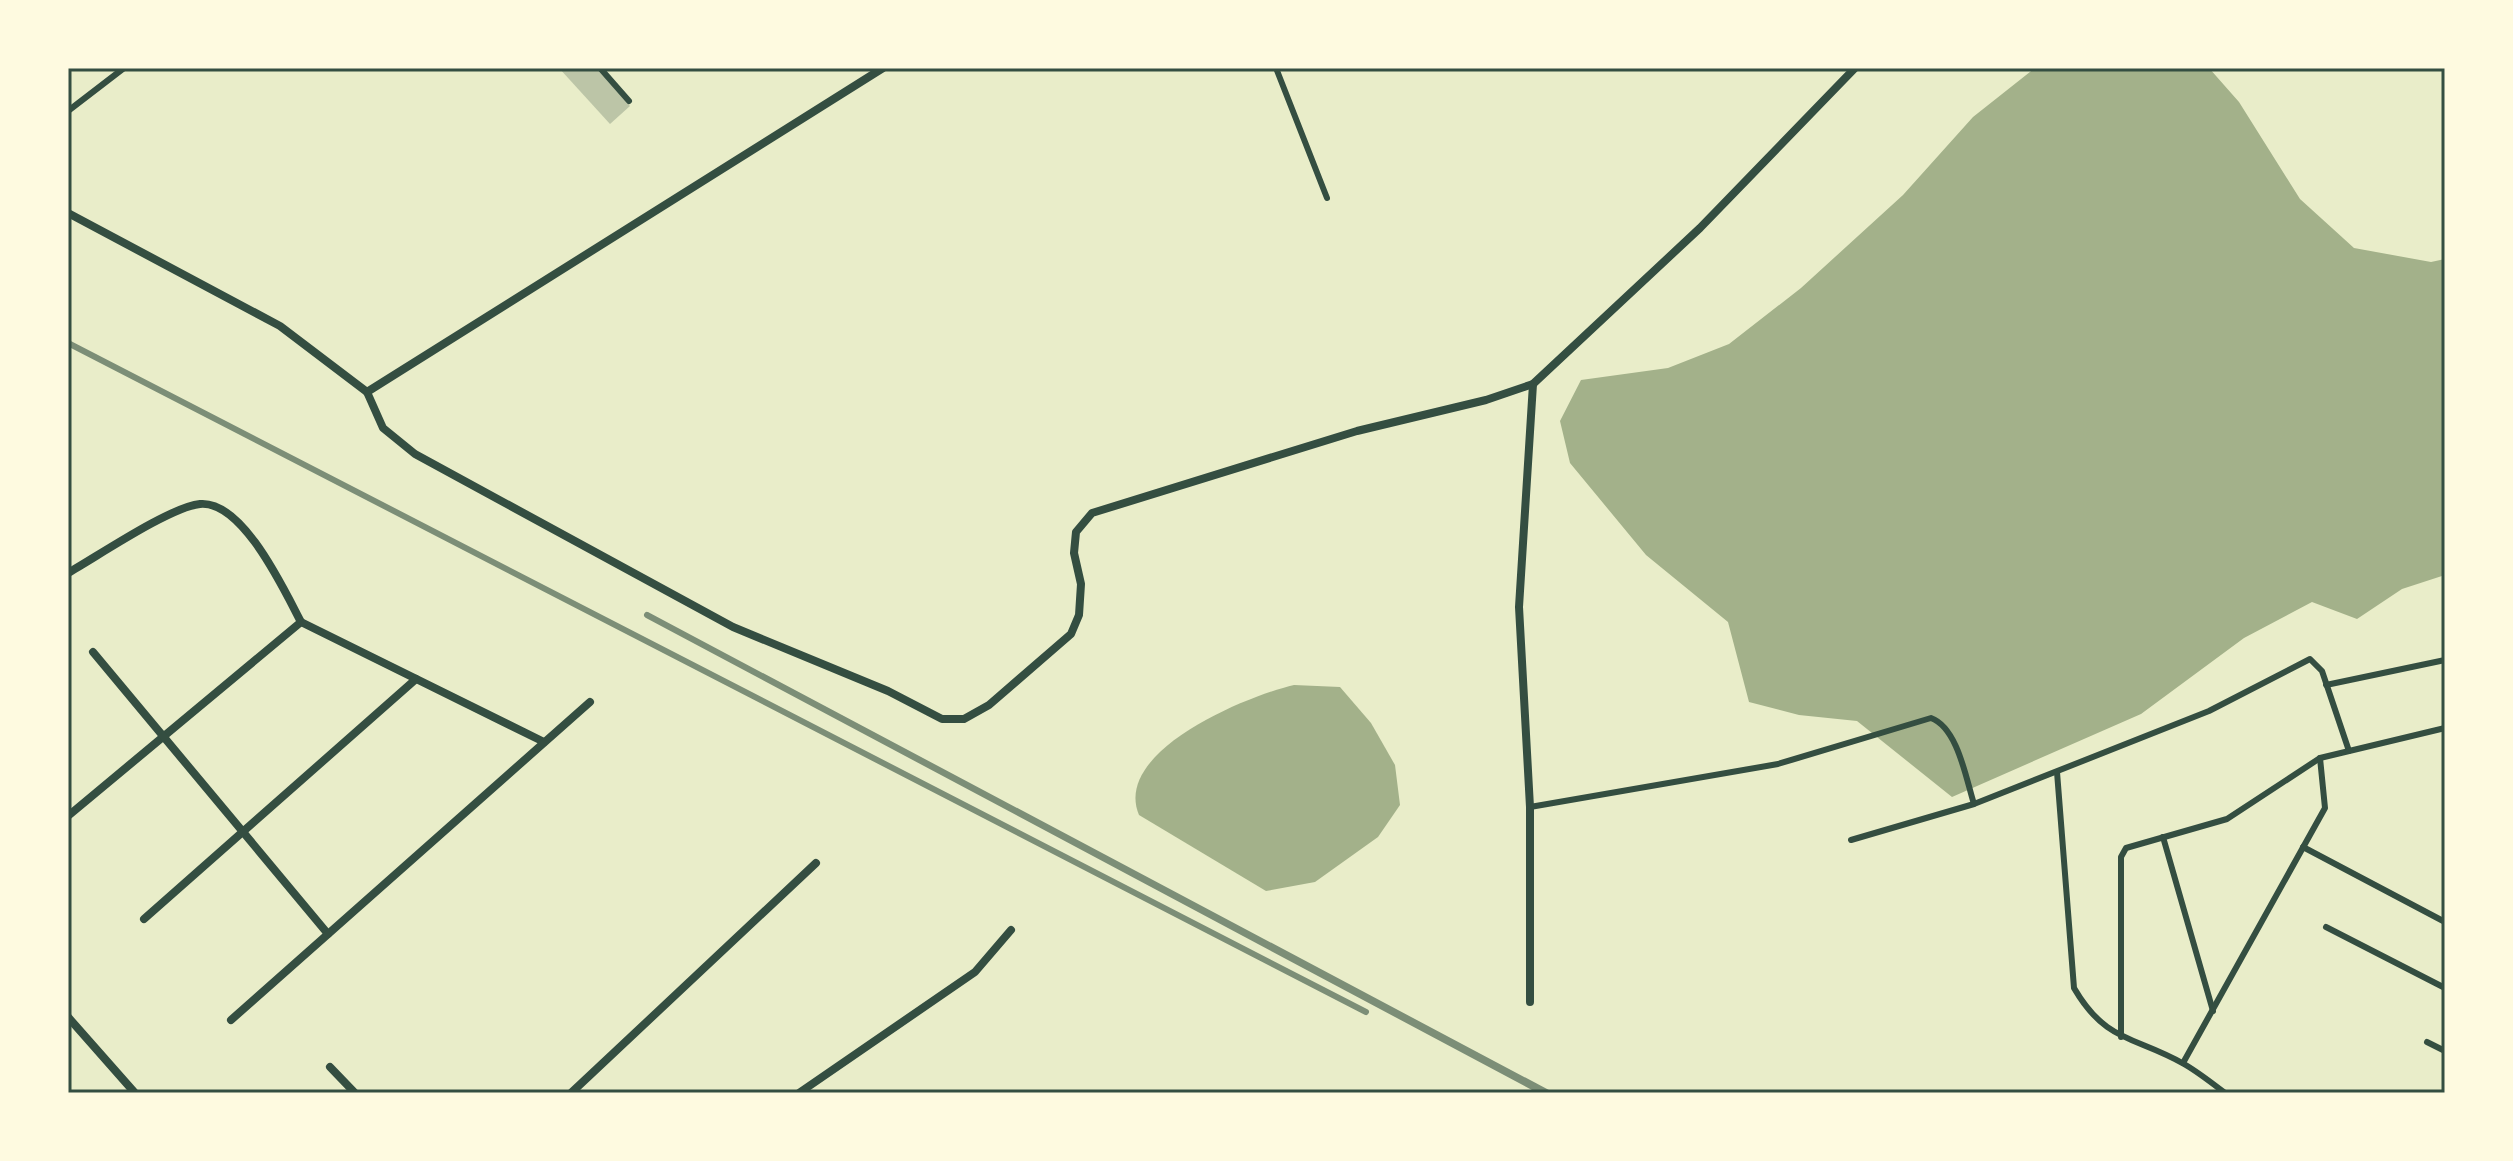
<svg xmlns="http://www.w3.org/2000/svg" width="2513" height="1161" font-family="'Nunito Sans',sans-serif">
<rect width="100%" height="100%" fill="#e9edc9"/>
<g fill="#a3b18a">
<polygon points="2035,68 2209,68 2239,102 2300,199 2354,248 2431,262 2445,259 2445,575 2402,589 2357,619 2312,602 2244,638 2141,714 1952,797 1857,721 1799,715 1749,702 1728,622 1646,555 1570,463 1560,421 1581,380 1668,368 1729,344 1801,288 1903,195 1973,117"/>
<path d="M1294 685 1340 687 1371 723 1395 765 1400 805 1378 837 1315 882 1266 891 1139 815C1112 751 1247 696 1294 685Z"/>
</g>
<polygon fill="#bcc5a7" points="559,68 597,68 630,106 610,124"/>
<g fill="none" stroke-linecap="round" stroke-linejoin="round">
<g stroke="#344e41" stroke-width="6">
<polyline points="600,68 629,101"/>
<polyline points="1276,68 1327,198"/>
<polyline points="68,111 124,68"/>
<polyline points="2326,685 2445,660"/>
<path d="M2057 772 2074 988C2106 1043 2135 1036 2184 1064 2198 1072 2212 1083 2225 1093"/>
<path d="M1530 807 1778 764 1931 718C1958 728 1966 779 1974 804"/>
<polyline points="2163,837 2213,1011"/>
<polyline points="1851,840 1974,804 2209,711 2310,659 2322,671 2349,751"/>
<polyline points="2303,847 2445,922"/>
<polyline points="2326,927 2445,988"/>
<polyline points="2121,1037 2121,857 2126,848 2227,819 2320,758 2445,728"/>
<polyline points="2427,1042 2445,1051"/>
<polyline points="2183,1063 2325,808 2320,758"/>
</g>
<g stroke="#344e41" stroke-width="8">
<polyline points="68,213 280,326 367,392 383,428 415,454 733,627 888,691 942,719 964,719 989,705 1071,634 1079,615 1081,584 1074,553 1076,532 1092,513 1357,431 1486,400 1533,384"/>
<polyline points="367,392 883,68"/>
<path d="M68 573C98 556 170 507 200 504 243 500 285 592 301 622L68 816"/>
<polyline points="301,622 544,742"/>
<polyline points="93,652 328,934"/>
<polyline points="144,919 416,679"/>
<polyline points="1530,1002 1530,807 1519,607 1533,384 1700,228 1855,68"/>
<polyline points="68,1017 135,1093"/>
<polyline points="231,1020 590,702"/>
<polyline points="330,1067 355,1093"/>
<polyline points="571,1093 816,863"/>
<polyline points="799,1093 975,972 1011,930"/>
</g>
<g stroke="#7c8e77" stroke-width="6">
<polyline points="68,343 1366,1012"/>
<polyline points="1544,1093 647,615 1548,1093"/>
</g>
</g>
<rect width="2513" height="1161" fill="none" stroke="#fefae0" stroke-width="140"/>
<rect x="70" y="70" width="2373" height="1021" fill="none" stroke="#344e41" stroke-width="3"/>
</svg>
